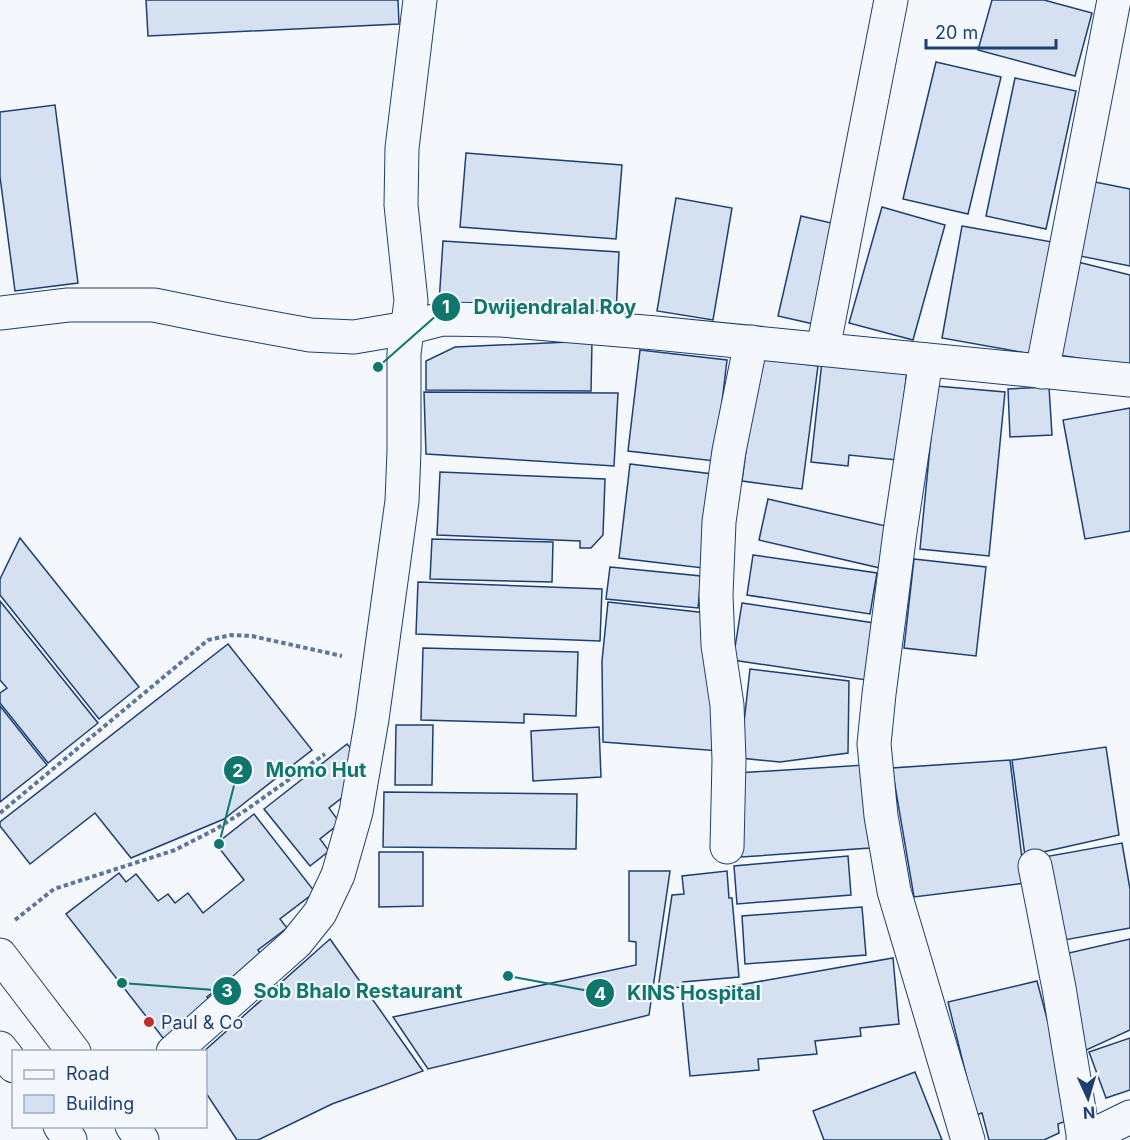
<svg xmlns="http://www.w3.org/2000/svg" width="1130" height="1140" font-family="Inter,sans-serif">
<rect width="100%" height="100%" fill="#f4f7fb"/>
<g fill="#d5e0f0" stroke="#1d3f73" stroke-width="1.5">
<polygon points="146,0 398,0 399,24 148,36"/>
<polygon points="992,0 1044,0 1092,13 1075,76 978,50"/>
<polygon points="936,62 1001,77 968,214 903,199"/>
<polygon points="1015,78 1076,91 1046,229 986,216"/>
<polygon points="55,105 78,283 15,291 0,177 0,112"/>
<polygon points="466,153 622,165 616,239 460,227"/>
<polygon points="1090,181 1130,189 1130,266 1075,255"/>
<polygon points="676,198 732,208 713,320 657,311"/>
<polygon points="882,207 945,225 913,340 849,323"/>
<polygon points="801,216 840,225 818,325 778,316"/>
<polygon points="962,226 1052,242 1032,354 942,338"/>
<polygon points="443,241 619,252 616,314 439,303"/>
<polygon points="1074,261 1130,275 1130,366 1052,354"/>
<polygon points="592,341 591,391 426,390 426,361 455,347"/>
<polygon points="640,350 727,360 715,461 628,451"/>
<polygon points="758,358 818,366 802,489 742,481"/>
<polygon points="822,361 907,370 897,460 849,455 848,466 811,462"/>
<polygon points="936,386 1005,392 989,556 920,549"/>
<polygon points="1049,387 1052,435 1010,437 1008,389"/>
<polygon points="424,392 618,393 614,466 426,454"/>
<polygon points="1130,408 1130,531 1085,539 1063,420"/>
<polygon points="630,464 713,474 703,568 619,558"/>
<polygon points="440,472 605,479 603,535 591,548 580,548 580,541 437,535"/>
<polygon points="768,499 890,527 880,568 759,540"/>
<polygon points="20,538 139,687 99,719 0,595 0,579"/>
<polygon points="432,539 553,542 552,582 430,579"/>
<polygon points="753,555 877,573 870,614 747,595"/>
<polygon points="914,559 986,567 976,656 904,648"/>
<polygon points="610,567 701,576 698,608 606,599"/>
<polygon points="418,582 602,589 600,641 416,634"/>
<polygon points="0,601 98,723 48,763 0,703 0,693 7,688 0,680"/>
<polygon points="608,602 707,613 720,751 603,742 602,661"/>
<polygon points="742,603 874,623 866,680 733,660"/>
<polygon points="228,644 312,750 224,819 131,858 95,813 30,864 0,826 0,822"/>
<polygon points="423,648 578,652 576,716 524,714 524,723 421,720"/>
<polygon points="750,669 849,681 848,753 780,762 740,758"/>
<polygon points="0,706 47,765 0,802"/>
<polygon points="396,725 433,725 432,785 395,785"/>
<polygon points="599,727 601,777 533,781 531,731"/>
<polygon points="347,744 354,752 348,793 329,808 340,823 320,839 329,851 310,866 264,809"/>
<polygon points="1106,747 1119,835 1025,856 1012,760"/>
<polygon points="1010,760 1025,883 914,897 892,768"/>
<polygon points="865,765 870,848 741,857 736,773"/>
<polygon points="384,792 577,794 576,849 383,847"/>
<polygon points="254,814 315,892 280,919 287,928 258,950 261,955 207,997 214,1007 167,1043 66,914 119,873 126,882 136,874 158,901 168,894 175,903 188,893 203,913 244,880 216,844"/>
<polygon points="1122,843 1130,889 1130,928 1059,941 1044,857"/>
<polygon points="379,852 423,852 423,906 379,907"/>
<polygon points="848,856 851,895 737,904 734,866"/>
<polygon points="629,871 670,871 649,1015 428,1069 393,1017 636,965 636,942 629,941"/>
<polygon points="727,871 729,898 732,898 739,977 683,982 683,987 658,989 672,895 684,894 682,876"/>
<polygon points="862,907 866,955 745,964 742,916"/>
<polygon points="330,939 423,1071 332,1104 258,1140 237,1140 206,1093 206,1052 203,1052"/>
<polygon points="1130,939 1130,1030 1082,1052 1060,955"/>
<polygon points="893,958 899,1024 860,1028 861,1036 815,1041 817,1054 758,1059 759,1070 690,1076 682,995"/>
<polygon points="1037,981 1058,1060 1066,1121 1058,1124 1059,1133 1044,1140 989,1140 982,1113 976,1115 948,1002"/>
<polygon points="1130,1038 1130,1090 1106,1098 1089,1052"/>
<polygon points="915,1072 942,1140 824,1140 813,1111"/>
</g>
<g fill="none" stroke-linecap="round" stroke-linejoin="round">
<g stroke="#1d3f73" stroke-width="35">
<g id="minor">
<polyline points="0,313 68,305 154,305 223,319 310,335 354,337 407,328 442,319 501,320 656,333 1130,380"/>
<polyline points="823,349 891,0"/>
<polyline points="926,360 900,532 879,694 874,744 881,816 894,891 968,1140"/>
<polyline points="1042,372 1114,0"/>
<polyline points="727,847 729,760 727,705 718,645 716,595 719,522 729,451 751,342"/>
<polyline points="1035,866 1059,988 1084,1140"/>
<polyline points="173,1052 296,943 320,913 338,875 356,812 372,719 402,501 404,451 404,353 411,301 401,205 402,148 420,0"/>
<polyline points="1083,1140 1130,1117"/>
</g>
</g>
<g stroke="#1d3f73" stroke-width="35">
<g id="major">
<polyline points="0,955 74,1052"/>
<polyline points="0,1048 14,1066"/>
<polyline points="60,1126 70,1140"/>
<polyline points="132,1126 142,1140"/>
</g>
</g>
<g stroke="#5e769c" stroke-width="4" stroke-dasharray="4.5 3" stroke-linecap="butt">
<polyline points="0,813 208,640 231,635 252,636 342,656"/>
<polyline points="15,920 54,889 175,850 216,829 246,810 325,754"/>
</g>
<use href="#minor" stroke="#f4f7fb" stroke-width="33"/>
<use href="#major" stroke="#f4f7fb" stroke-width="33"/>
</g>
<circle fill="#c62828" stroke="#f4f7fb" stroke-width="2" cx="149" cy="1022" r="6"/>
<g text-anchor="middle" dominant-baseline="central" stroke-width="4.5" stroke-linejoin="round" paint-order="stroke">
<g font-size="18" fill="#1d3f73" stroke="#f4f7fb" text-anchor="start">
<text x="161" y="1022">Paul &amp; Co</text>
</g>
</g>
<path fill="none" stroke="#0f766e" stroke-width="2" d="M378 367L446 307M219 844L238 770M122 983L227 991M508 976L600 993"/>
<g fill="#0f766e" stroke="#f4f7fb" stroke-width="2">
<circle cx="378" cy="367" r="6"/>
<circle cx="219" cy="844" r="6"/>
<circle cx="122" cy="983" r="6"/>
<circle cx="508" cy="976" r="6"/>
<circle cx="446" cy="307" r="15"/>
<circle cx="238" cy="770" r="15"/>
<circle cx="227" cy="991" r="15"/>
<circle cx="600" cy="993" r="15"/>
</g>
<g font-size="18" text-anchor="middle" font-weight="bold" fill="#fff">
<text x="446" y="313">1</text>
<text x="238" y="777">2</text>
<text x="227" y="997">3</text>
<text x="600" y="1000">4</text>
</g>
<g font-size="20" text-anchor="middle" font-weight="bold" fill="#0f766e" stroke="#f4f7fb" stroke-width="4.5" stroke-linejoin="round" paint-order="stroke">
<text x="555" y="314">Dwijendralal Roy</text>
<text x="316" y="777">Momo Hut</text>
<text x="358" y="998">Sob Bhalo Restaurant</text>
<text x="694" y="1000">KINS Hospital</text>
</g>
<rect x="12" y="1050" width="195" height="78" fill="#f4f7fb" stroke="#9eadc5" stroke-width="1.5"/>
<rect x="24" y="1070" width="30" height="9" fill="#f4f7fb" stroke="#9eadc5" stroke-width="1.5"/>
<text x="66" y="1080" font-size="18" fill="#1d3f73">Road</text>
<rect x="24" y="1095" width="30" height="18" fill="#d5e0f0" stroke="#9eadc5" stroke-width="1.5"/>
<text x="66" y="1110" font-size="18" fill="#1d3f73">Building</text>
<g transform="translate(1088 1098) rotate(176)" stroke="#f4f7fb" stroke-width="4.5" paint-order="stroke">
<path d="M0-4.5L10 22L0 15L-10 22Z" fill="#1d3f73"/>
<text y="-9" font-size="16" font-weight="bold" text-anchor="middle" fill="#1d3f73">N</text>
</g>
<path d="M926 39v9h130v-9" fill="none" stroke="#1d3f73" stroke-width="3"/>
<text x="935" y="39" font-size="18" fill="#1d3f73" stroke="#f4f7fb" stroke-width="4.5" paint-order="stroke">20 m</text>
</svg>
